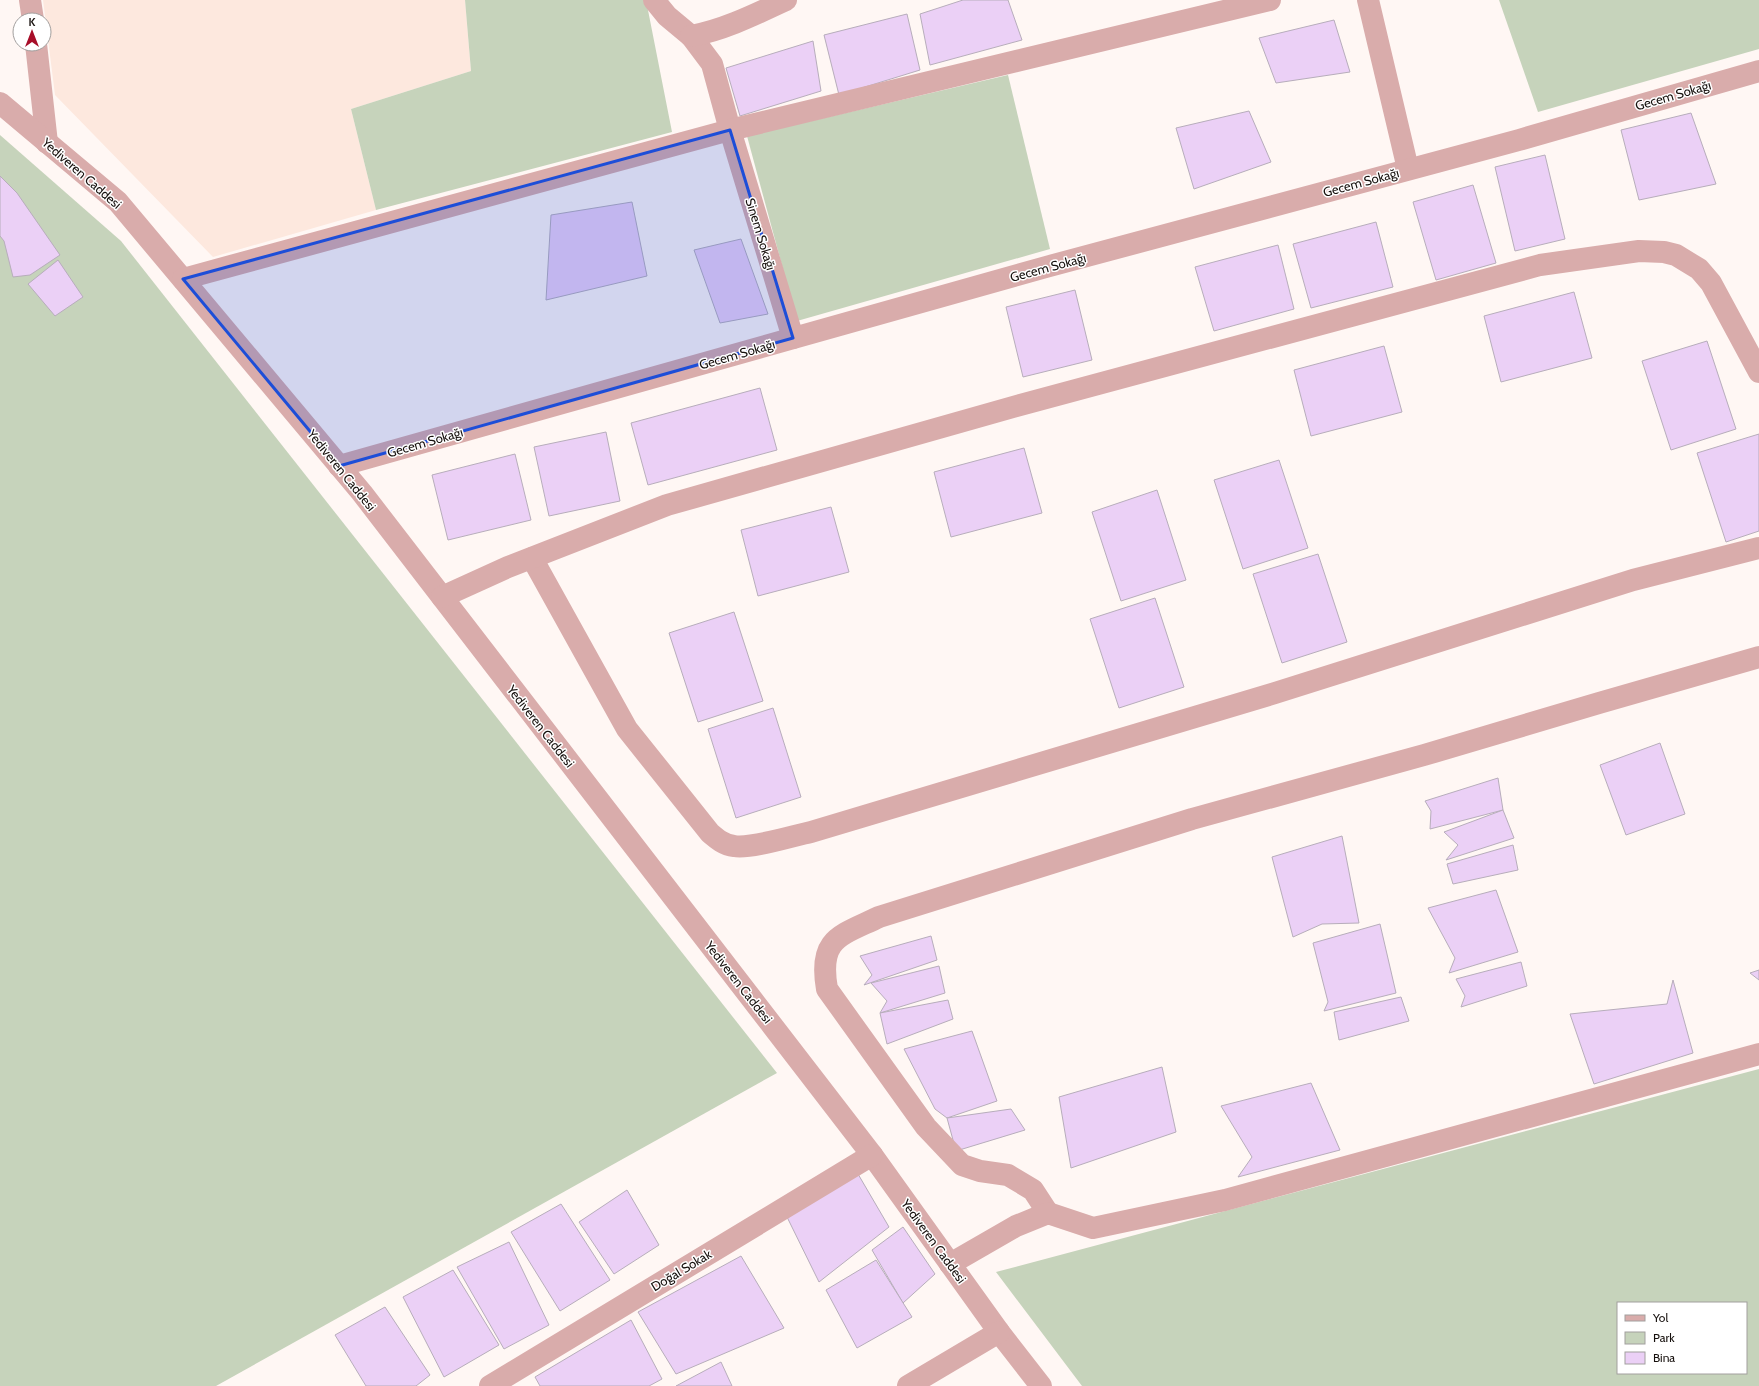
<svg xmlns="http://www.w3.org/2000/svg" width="1759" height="1386" font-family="Cabin,sans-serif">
<rect width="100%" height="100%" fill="#fff7f4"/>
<polygon fill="#fde8de" points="43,0 465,0 471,71 351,109 376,210 213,257 55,95"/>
<g fill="#c6d3bb" fill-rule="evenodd">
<polygon points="465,0 646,0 672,132 376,210 351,109 471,71"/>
<polygon points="1499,0 1759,0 1759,49 1538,112"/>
<polygon points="1008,75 1050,249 797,321 747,136"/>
<polygon points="0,135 121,241 777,1073 216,1386 0,1386"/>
<path d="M1759 1069V1386H1082L996 1272ZM1618 1303H1746V1373H1618Z"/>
</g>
<g fill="#ebd0f6" stroke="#b7adbb">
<polygon points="963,0 1008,0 1022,40 930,65 920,14"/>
<polygon points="907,14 920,70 839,95 824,35"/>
<polygon points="1334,20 1350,72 1276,83 1259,38"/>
<polygon points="813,41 821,91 740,116 726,68"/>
<polygon points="1249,111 1271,162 1194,189 1176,128"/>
<polygon points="1691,113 1716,184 1639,200 1621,130"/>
<polygon points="1545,155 1565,239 1515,251 1495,167"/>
<polygon points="0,176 17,193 60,255 30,275 13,277 4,241 0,236"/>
<polygon points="1473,185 1496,263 1436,280 1413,202"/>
<polygon points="632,202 647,276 546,300 551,215"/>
<polygon points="1376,222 1393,287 1311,308 1293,244"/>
<polygon points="741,239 768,314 720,323 694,250"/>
<polygon points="1278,245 1294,309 1214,331 1195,267"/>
<polygon points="58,260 83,297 55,316 28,284"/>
<polygon points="1075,290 1092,360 1023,377 1006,307"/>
<polygon points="1574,292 1592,358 1501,382 1484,316"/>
<polygon points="1707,341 1736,429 1671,450 1642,361"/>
<polygon points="1384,346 1402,412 1311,436 1294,370"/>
<polygon points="760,388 777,450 648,485 631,423"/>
<polygon points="606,432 620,501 549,516 534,447"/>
<polygon points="1759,434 1759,531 1726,542 1697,453"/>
<polygon points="1024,448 1042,513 951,537 934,472"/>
<polygon points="515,454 531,520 448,540 432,475"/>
<polygon points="1279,460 1308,548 1243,569 1214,480"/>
<polygon points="1157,490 1186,580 1121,601 1092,512"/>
<polygon points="831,507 849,572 758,596 741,530"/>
<polygon points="1318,554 1347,642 1282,663 1253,574"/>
<polygon points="1155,598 1184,687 1119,708 1090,619"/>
<polygon points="734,612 763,701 698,722 669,633"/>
<polygon points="773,708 801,797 736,818 708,729"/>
<polygon points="1660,743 1685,814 1626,835 1600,765"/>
<polygon points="1498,778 1503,810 1430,829 1431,811 1425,801"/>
<polygon points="1503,810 1514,838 1446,860 1458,845 1444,832"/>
<polygon points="1342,836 1359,923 1322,924 1293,937 1272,857"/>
<polygon points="1513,845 1518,870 1453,884 1447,864"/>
<polygon points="1496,890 1518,952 1449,973 1455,958 1428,908"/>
<polygon points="1380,924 1396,993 1324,1011 1328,1002 1313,943"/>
<polygon points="931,936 937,960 864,985 872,975 860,956"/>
<polygon points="1521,962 1527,986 1461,1007 1465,996 1456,979"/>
<polygon points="939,966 945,993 880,1013 887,1001 871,983"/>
<polygon points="1759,970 1759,980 1750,973"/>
<polygon points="1673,980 1693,1053 1594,1084 1570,1014 1667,1004"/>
<polygon points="1401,997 1409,1021 1339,1040 1334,1012"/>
<polygon points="948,1000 953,1019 887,1044 880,1013"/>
<polygon points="972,1031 997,1101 947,1118 935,1109 904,1049"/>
<polygon points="1162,1067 1176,1132 1071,1168 1059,1097"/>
<polygon points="1311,1083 1340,1150 1238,1177 1252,1157 1221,1106"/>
<polygon points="1011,1109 1025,1130 956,1151 947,1118"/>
<polygon points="858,1174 889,1227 819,1282 787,1217"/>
<polygon points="627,1190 659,1245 614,1274 579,1222"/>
<polygon points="561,1204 610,1280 560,1311 511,1232"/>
<polygon points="903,1227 935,1274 903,1303 872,1250"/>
<polygon points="509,1242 549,1325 504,1349 457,1267"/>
<polygon points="741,1256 784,1328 676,1374 638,1312"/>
<polygon points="876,1260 912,1317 857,1348 826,1290"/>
<polygon points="453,1270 499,1345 444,1377 403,1297"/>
<polygon points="385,1307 430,1375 416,1386 366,1386 335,1335"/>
<polygon points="631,1320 662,1379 649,1386 540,1386 535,1377"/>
<polygon points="721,1362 732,1386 676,1386"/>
</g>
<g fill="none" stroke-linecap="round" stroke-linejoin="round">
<g stroke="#d9acab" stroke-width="22">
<polyline points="30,0 33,20"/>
<polyline points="654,0 667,16 691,36 712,64 730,130 793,338"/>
<polyline points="1368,0 1408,169"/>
<path d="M691 36C724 30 756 14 786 0"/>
<polyline points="36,44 47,143"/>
<polyline points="0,103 118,202 362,493 872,1155 999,1332 1041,1386"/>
<polyline points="183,279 730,130 1270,0"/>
<polyline points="339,466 1046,267 1519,140 1759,71"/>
<path d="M532 558 627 729 710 833C717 839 724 845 734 846 751 849 792 836 811 832L1275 693 1633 580 1759 548"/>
<polyline points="442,597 508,567 667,505 1013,407 1540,265 1639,251 1664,252 1676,255 1699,269 1711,283 1759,372"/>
<path d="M1048 1213 1033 1190 1008 1175 980 1171 962 1165 926 1127 827 989C818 938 840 936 879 917L1192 819 1424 755 1599 703 1759 657"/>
<polyline points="950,1264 1016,1226 1048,1213 1093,1228 1225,1200 1759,1054"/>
<polyline points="490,1386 872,1155"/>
<polyline points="908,1386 999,1332"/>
</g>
</g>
<path fill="#1d4ed8" fill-opacity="0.2" stroke="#1d4ed8" stroke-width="3" stroke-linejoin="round" d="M730 130 793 338 339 466 183 279Z"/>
<g text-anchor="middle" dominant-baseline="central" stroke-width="3" stroke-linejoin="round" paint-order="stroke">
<g font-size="13" fill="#16100d" stroke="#fff">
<text transform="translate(1673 95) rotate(-16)">Gecem Sokağı</text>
<text transform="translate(82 173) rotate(41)">Yediveren Caddesi</text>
<text transform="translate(1361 182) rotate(-15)">Gecem Sokağı</text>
<text transform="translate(761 234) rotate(73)">Sinem Sokağı</text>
<text transform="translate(1048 267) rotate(-15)">Gecem Sokağı</text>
<text transform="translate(737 354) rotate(-16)">Gecem Sokağı</text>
<text transform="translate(425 442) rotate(-16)">Gecem Sokağı</text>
<text transform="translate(342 470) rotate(51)">Yediveren Caddesi</text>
<text transform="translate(541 726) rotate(52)">Yediveren Caddesi</text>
<text transform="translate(739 982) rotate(52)">Yediveren Caddesi</text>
<text transform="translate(934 1241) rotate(54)">Yediveren Caddesi</text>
<text transform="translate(681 1270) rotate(-31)">Doğal Sokak</text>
</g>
</g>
<rect x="1617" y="1302" width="130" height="72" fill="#ffffff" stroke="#a29f9e"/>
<rect x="1625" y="1315" width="20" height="6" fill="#d9acab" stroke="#a29f9e"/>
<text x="1653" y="1322" font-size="12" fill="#16100d">Yol</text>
<rect x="1625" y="1332" width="20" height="12" fill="#c6d3bb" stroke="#a29f9e"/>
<text x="1653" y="1342" font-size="12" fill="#16100d">Park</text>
<rect x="1625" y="1352" width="20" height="12" fill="#ebd0f6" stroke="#a29f9e"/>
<text x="1653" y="1362" font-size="12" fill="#16100d">Bina</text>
<g transform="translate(32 32)"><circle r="19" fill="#ffffff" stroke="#a29f9e"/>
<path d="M0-3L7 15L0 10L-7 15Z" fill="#a70e29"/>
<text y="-6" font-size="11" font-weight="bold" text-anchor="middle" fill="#16100d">K</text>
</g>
</svg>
